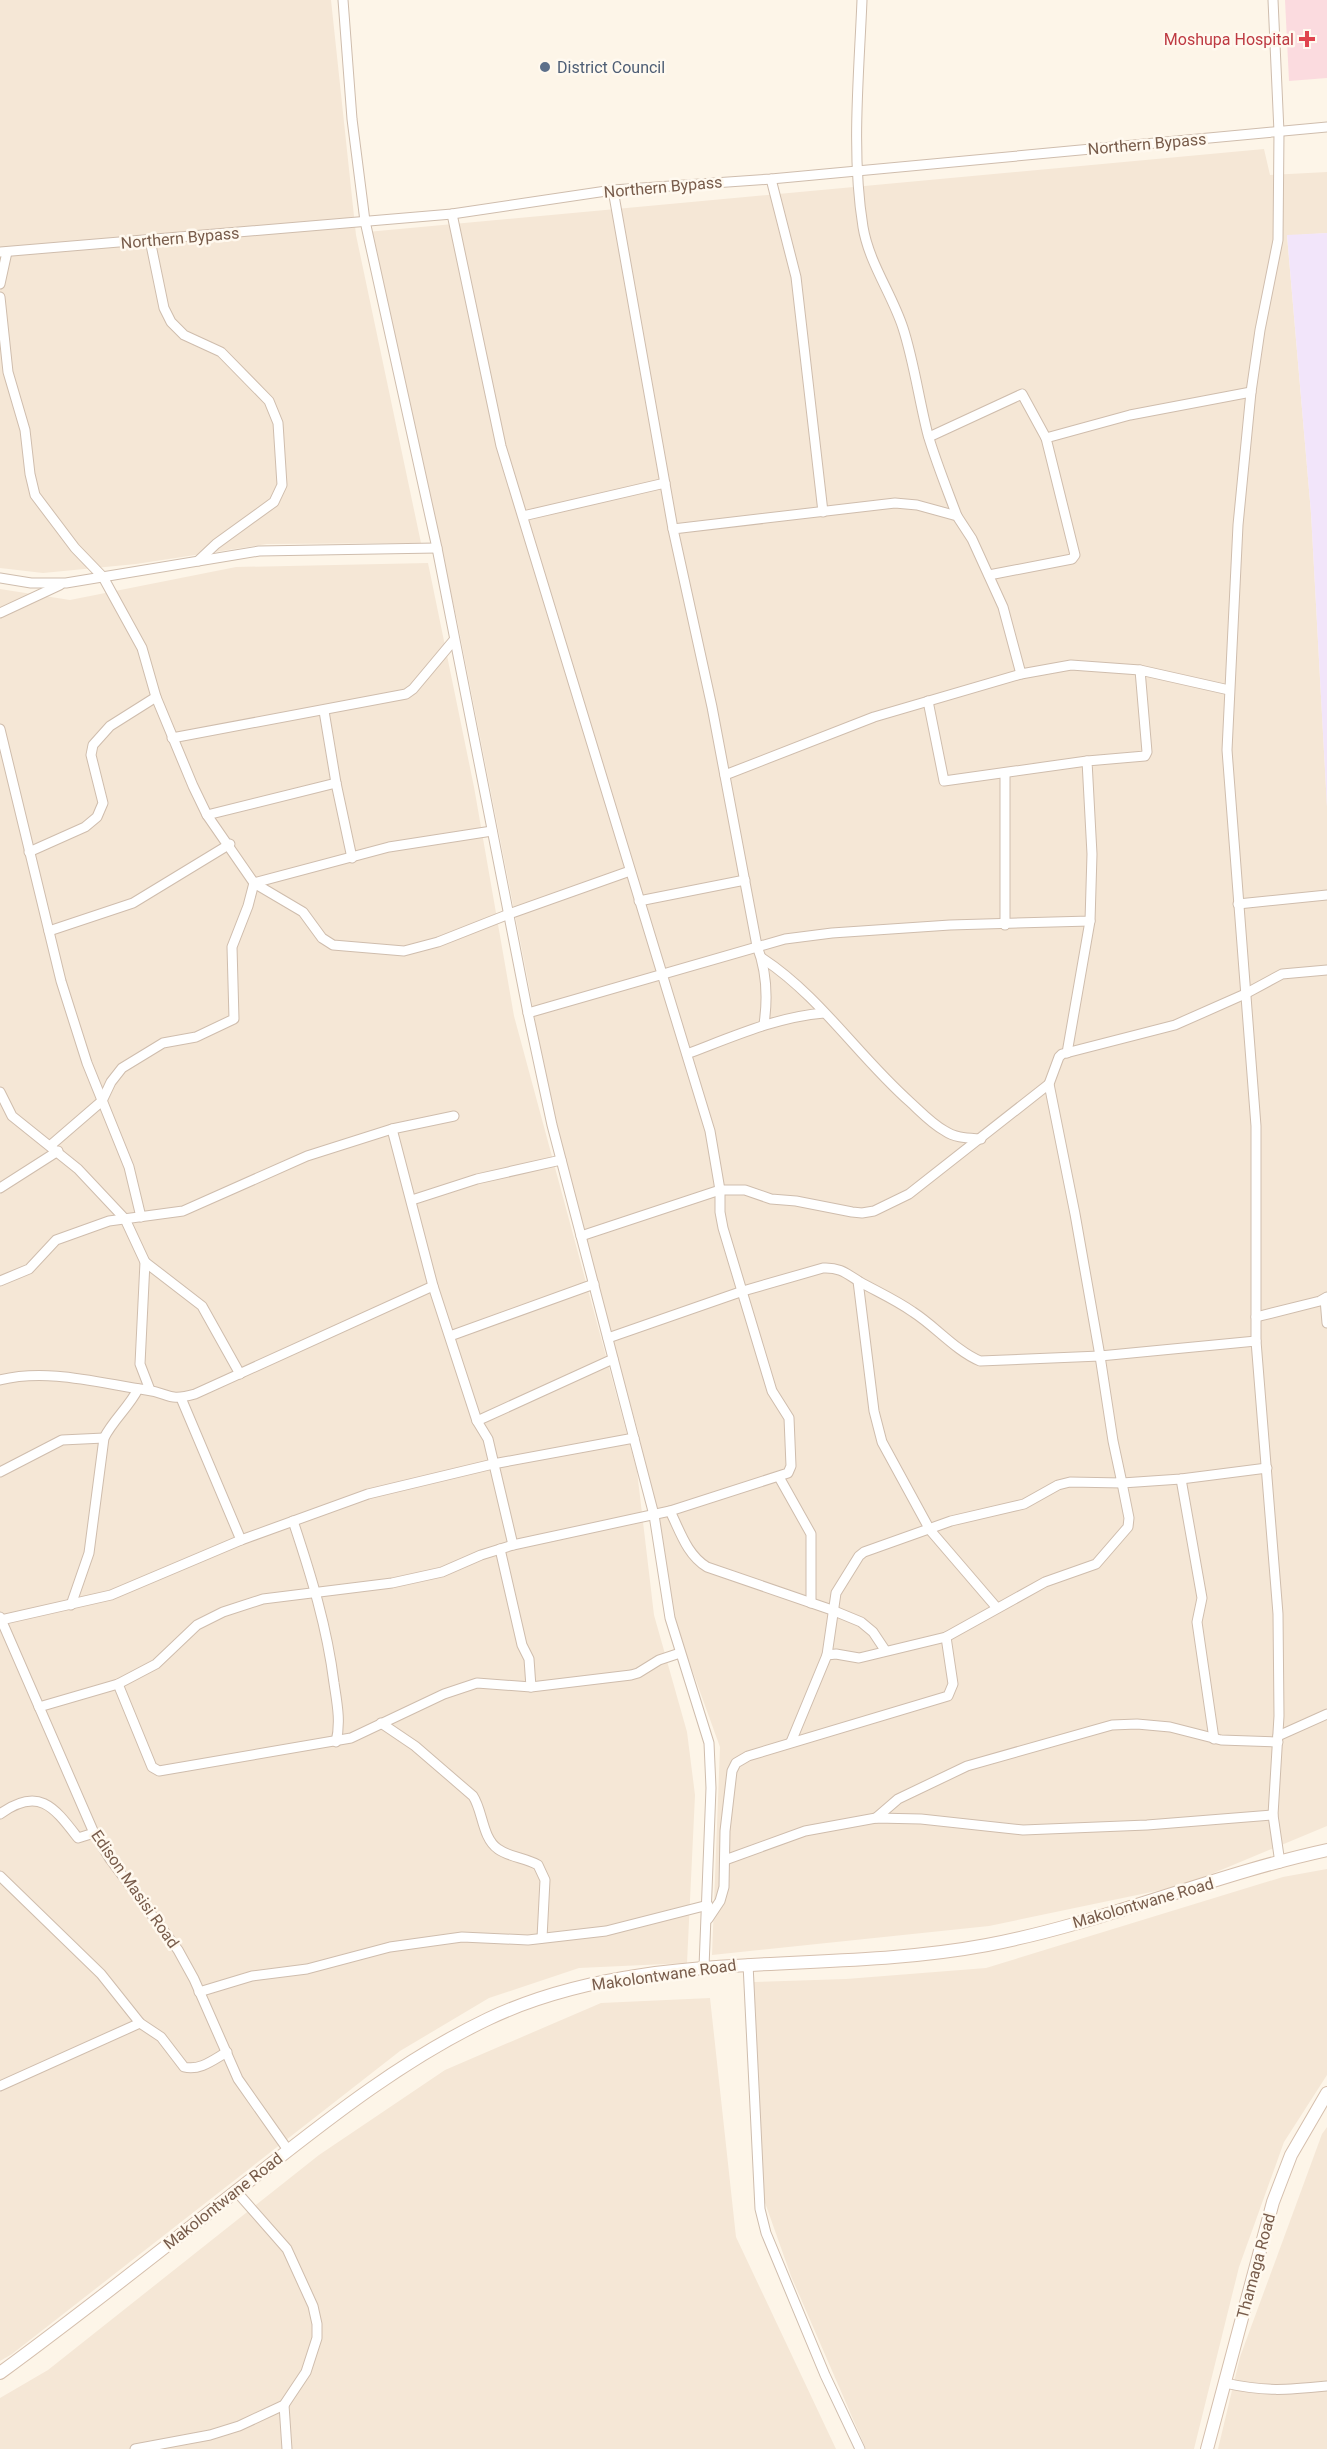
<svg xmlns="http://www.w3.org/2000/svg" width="1327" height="2449" font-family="Roboto,sans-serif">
<rect width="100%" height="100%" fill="#fdf5e8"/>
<g fill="#f5e7d6">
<polygon points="0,0 331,0 356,235 421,543 267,544 136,564 43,573 0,568"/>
<polygon points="1264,149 1270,175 1327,172 1327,233 1287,236 1311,513 1327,807 1327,1826 1185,1885 989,1926 712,1955 720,1747 665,1595 639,1435 559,1157 528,981 457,620 367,232"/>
<polygon points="428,563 474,787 514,1016 637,1471 654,1615 687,1732 695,1795 687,1963 579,1968 489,1998 400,2051 12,2354 0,2361 0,589 70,600 236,567"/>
<polygon points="1327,1869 1327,2075 1284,2142 1239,2267 1194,2449 866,2449 791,2276 763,2197 754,1982 846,1979 986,1968 1283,1877"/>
<polygon points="710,1998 736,2237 836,2449 0,2449 0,2398 48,2370 319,2155 445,2070 601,2003"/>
<polygon points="1327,2127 1327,2449 1218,2449 1240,2357 1322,2134"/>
</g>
<polygon fill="#f2e5fa" points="1327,233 1327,807 1311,513 1287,235"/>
<polygon fill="#fbdbdf" points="1285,0 1327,0 1327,78 1289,81"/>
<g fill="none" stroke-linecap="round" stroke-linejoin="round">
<g stroke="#cfbdad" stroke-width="11">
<g id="street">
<polyline points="343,0 352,119 365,221 437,548 528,1013 552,1125 654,1515 670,1618 709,1743 711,1788 704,1967"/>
<path d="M862 0C859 75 851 153 863 227 869 263 892 294 903 328 914 362 919 400 928 435 936 462 947 489 957 516"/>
<polyline points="1273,0 1279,132 1278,240 1260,330 1251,392 1238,525 1227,750 1256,1126 1256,1341 1278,1614 1279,1716 1273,1815 1280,1863"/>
<polyline points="771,179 796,277 823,512"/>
<polyline points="613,190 673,529"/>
<polyline points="452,214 501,446 710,1131 720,1190 581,1236"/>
<polyline points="150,240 164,308 171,322 184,335 221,352 269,401 278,423 282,485 274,502 216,544 198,561"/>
<polyline points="0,252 452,214 613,190 771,179 1327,127"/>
<polyline points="0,284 7,252"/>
<polyline points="0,297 8,372 25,430 30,474 35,495 75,548 103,577 142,648 156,697 193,786 207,815 254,883 303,912 322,938 333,945 404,951 438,942 509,914 630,871"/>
<polyline points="929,437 1022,394 1046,438"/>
<polyline points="523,516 665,483"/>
<polyline points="989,575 1072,559 1075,555 1046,438 1130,415 1251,392"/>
<polyline points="0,578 31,583 66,583 259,551 437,548"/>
<polyline points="0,613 60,585"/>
<polyline points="928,701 944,781 1087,761"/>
<polyline points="324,711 336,783 352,858"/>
<polyline points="0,729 61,981 87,1063 129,1167 141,1217"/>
<polyline points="172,738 406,694 413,689 454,640"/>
<polyline points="725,775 874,717 1021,674"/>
<polyline points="207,815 336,783"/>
<polyline points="29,852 85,827 97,817 103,803 91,755 93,745 110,726 156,697"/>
<polyline points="639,901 745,880"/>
<polyline points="1238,904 1327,895"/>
<polyline points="1005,925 1005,773"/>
<polyline points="49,931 133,903 230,844"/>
<path d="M762 958C820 996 858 1056 910 1102 921 1112 932 1124 945 1131 955 1138 969 1138 981 1139"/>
<polyline points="528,1013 785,939 832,933 950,925 1090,921 1092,854 1087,761 1145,756 1147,752 1140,670 1229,690"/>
<path d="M764 1024C768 997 767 972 757 946L712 707 673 529 895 503 917 505 957 516 972 539 1003 607 1021 674 1071 665 1140 670"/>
<polyline points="1067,1053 1090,921"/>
<path d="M687 1054C732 1037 776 1017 824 1013"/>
<polyline points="0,1092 12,1116 78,1169 125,1219 145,1262 140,1364 150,1390"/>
<polyline points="392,1129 433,1286 477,1421 488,1439 513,1545"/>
<polyline points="51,1145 102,1101 111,1082 122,1068 163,1043 196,1037 234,1019 232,947 248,906 254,883 389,847 492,831"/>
<polyline points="0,1188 58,1151"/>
<polyline points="412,1200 477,1179 561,1160"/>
<polyline points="145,1262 202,1306 240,1374"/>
<polyline points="0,1281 29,1269 56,1240 109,1221 183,1211 307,1156 392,1129 454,1116"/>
<polyline points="858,1281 874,1411 882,1442 930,1530 997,1608"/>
<polyline points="1325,1299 1327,1323"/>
<polyline points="1256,1317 1320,1301 1327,1297"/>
<polyline points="450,1336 594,1284"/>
<path d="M608 1338 743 1291 823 1268C840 1267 847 1274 860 1282 878 1292 896 1300 913 1312 935 1326 956 1351 980 1361L1100 1356 1113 1441 1122 1483 1070 1482 1058 1485 1024 1504 951 1521 864 1552 859 1556 836 1593 827 1655"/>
<polyline points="1256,1341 1100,1356 1075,1214 1049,1084 1059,1057 1062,1054 1175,1025 1245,994 1282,974 1327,970"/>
<path d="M0 1380C47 1368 99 1383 146 1390 170 1393 167 1402 195 1394L433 1286"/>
<polyline points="181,1398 241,1540"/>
<polyline points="477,1421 613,1359"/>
<polyline points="0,1472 62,1440 104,1438"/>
<polyline points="779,1477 811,1534 811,1603"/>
<polyline points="1181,1479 1202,1598 1197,1622 1214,1739"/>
<path d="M670 1511C680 1531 687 1555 707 1567L832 1610 861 1622 873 1632 885 1650"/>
<path d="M293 1521C311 1575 327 1627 334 1683 337 1703 341 1722 336 1742"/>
<polyline points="500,1549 522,1645 529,1659 531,1687"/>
<path d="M71 1605 89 1553 104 1438C113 1420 129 1407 138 1389"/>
<polyline points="0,1617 94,1833 110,1859 178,1950 194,1979 238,2079 288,2150"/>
<polyline points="1,1620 111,1595 241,1540 368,1494 493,1464 634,1438"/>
<polyline points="118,1684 152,1767 159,1771 351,1738 444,1694 477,1683 531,1687 631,1675 638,1673 659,1660 680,1653"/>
<polyline points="39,1707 118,1684 156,1664 197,1625 223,1612 263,1599 392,1583 442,1572 481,1555 513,1545 670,1511 788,1473 791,1466 789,1418 772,1391 723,1228 720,1212 720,1190 745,1190 771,1199 796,1201 852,1212 862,1213 874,1211 909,1194 1049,1084"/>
<path d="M381 1723 415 1746 473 1796C483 1811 482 1838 498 1849 509 1857 526 1858 538 1865L545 1880 542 1938"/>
<polyline points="1278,1736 1327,1714"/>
<polyline points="791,1742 827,1655 836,1654 859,1658 946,1637 1045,1582 1096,1564 1128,1527 1129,1518 1122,1483 1181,1479 1267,1468"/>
<path d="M0 1814C39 1786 54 1807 78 1838L94 1833"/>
<polyline points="876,1818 898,1799 967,1766 1112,1725 1137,1724 1170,1727 1221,1740 1278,1742"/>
<polyline points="725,1860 805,1831 876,1818 921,1819 1023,1830 1147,1825 1273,1815"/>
<path d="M0 1876 101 1974 140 2023 161 2037 184 2067C200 2071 213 2060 227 2052"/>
<polyline points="708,1919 720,1901 724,1887 725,1831 732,1771 736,1763 748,1756 948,1696 953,1684 946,1637"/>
<polyline points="748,1964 760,2209 766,2233 825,2375 860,2449"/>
<polyline points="199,1992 252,1976 307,1969 390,1947 462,1937 528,1940 606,1931 708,1905"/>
<polyline points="0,2086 140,2023"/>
<path d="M1225 2383C1265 2392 1286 2390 1327 2386"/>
<polyline points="284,2405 287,2449"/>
<polyline points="135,2449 210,2435 239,2426 284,2405 306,2372 317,2338 317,2324 313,2306 287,2249 236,2191"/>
</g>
</g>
<g stroke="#d5bfad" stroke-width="14">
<g id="secondary">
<path d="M0 2373C89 2308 175 2239 262 2171 333 2115 406 2058 488 2019 644 1945 822 1976 987 1945 1103 1923 1212 1875 1327 1850"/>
<polyline points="1207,2449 1273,2202 1291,2155 1327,2093"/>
</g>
</g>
<use href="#street" stroke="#fff" stroke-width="9"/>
<use href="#secondary" stroke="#fff" stroke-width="12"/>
</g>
<path fill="#e0444e" stroke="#fff9ef" stroke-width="2" d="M1304 30h6v6h6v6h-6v6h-6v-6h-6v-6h6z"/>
<circle fill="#5c6f8a" stroke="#fff9ef" stroke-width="2" cx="545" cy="67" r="6"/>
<g text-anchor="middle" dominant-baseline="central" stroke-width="5" stroke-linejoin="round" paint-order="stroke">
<g font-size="16" fill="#be3a42" stroke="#fff9ef" text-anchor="end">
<text x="1294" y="39">Moshupa Hospital</text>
</g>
<g font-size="16" fill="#4e5e75" stroke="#fff9ef" text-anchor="start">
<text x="557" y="67">District Council</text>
</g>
<g font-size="16" fill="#785c4b" stroke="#fff9ef">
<text transform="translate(1147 144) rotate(-5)">Northern Bypass</text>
<text transform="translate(663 187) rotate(-5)">Northern Bypass</text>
<text transform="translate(180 238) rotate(-5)">Northern Bypass</text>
<text transform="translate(135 1889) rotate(55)">Edison Masisi Road</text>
<text transform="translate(1143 1903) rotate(-16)">Makolontwane Road</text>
<text transform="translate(664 1975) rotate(-8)">Makolontwane Road</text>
<text transform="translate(223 2201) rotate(-38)">Makolontwane Road</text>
<text transform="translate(1256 2266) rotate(-75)">Thamaga Road</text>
</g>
</g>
</svg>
